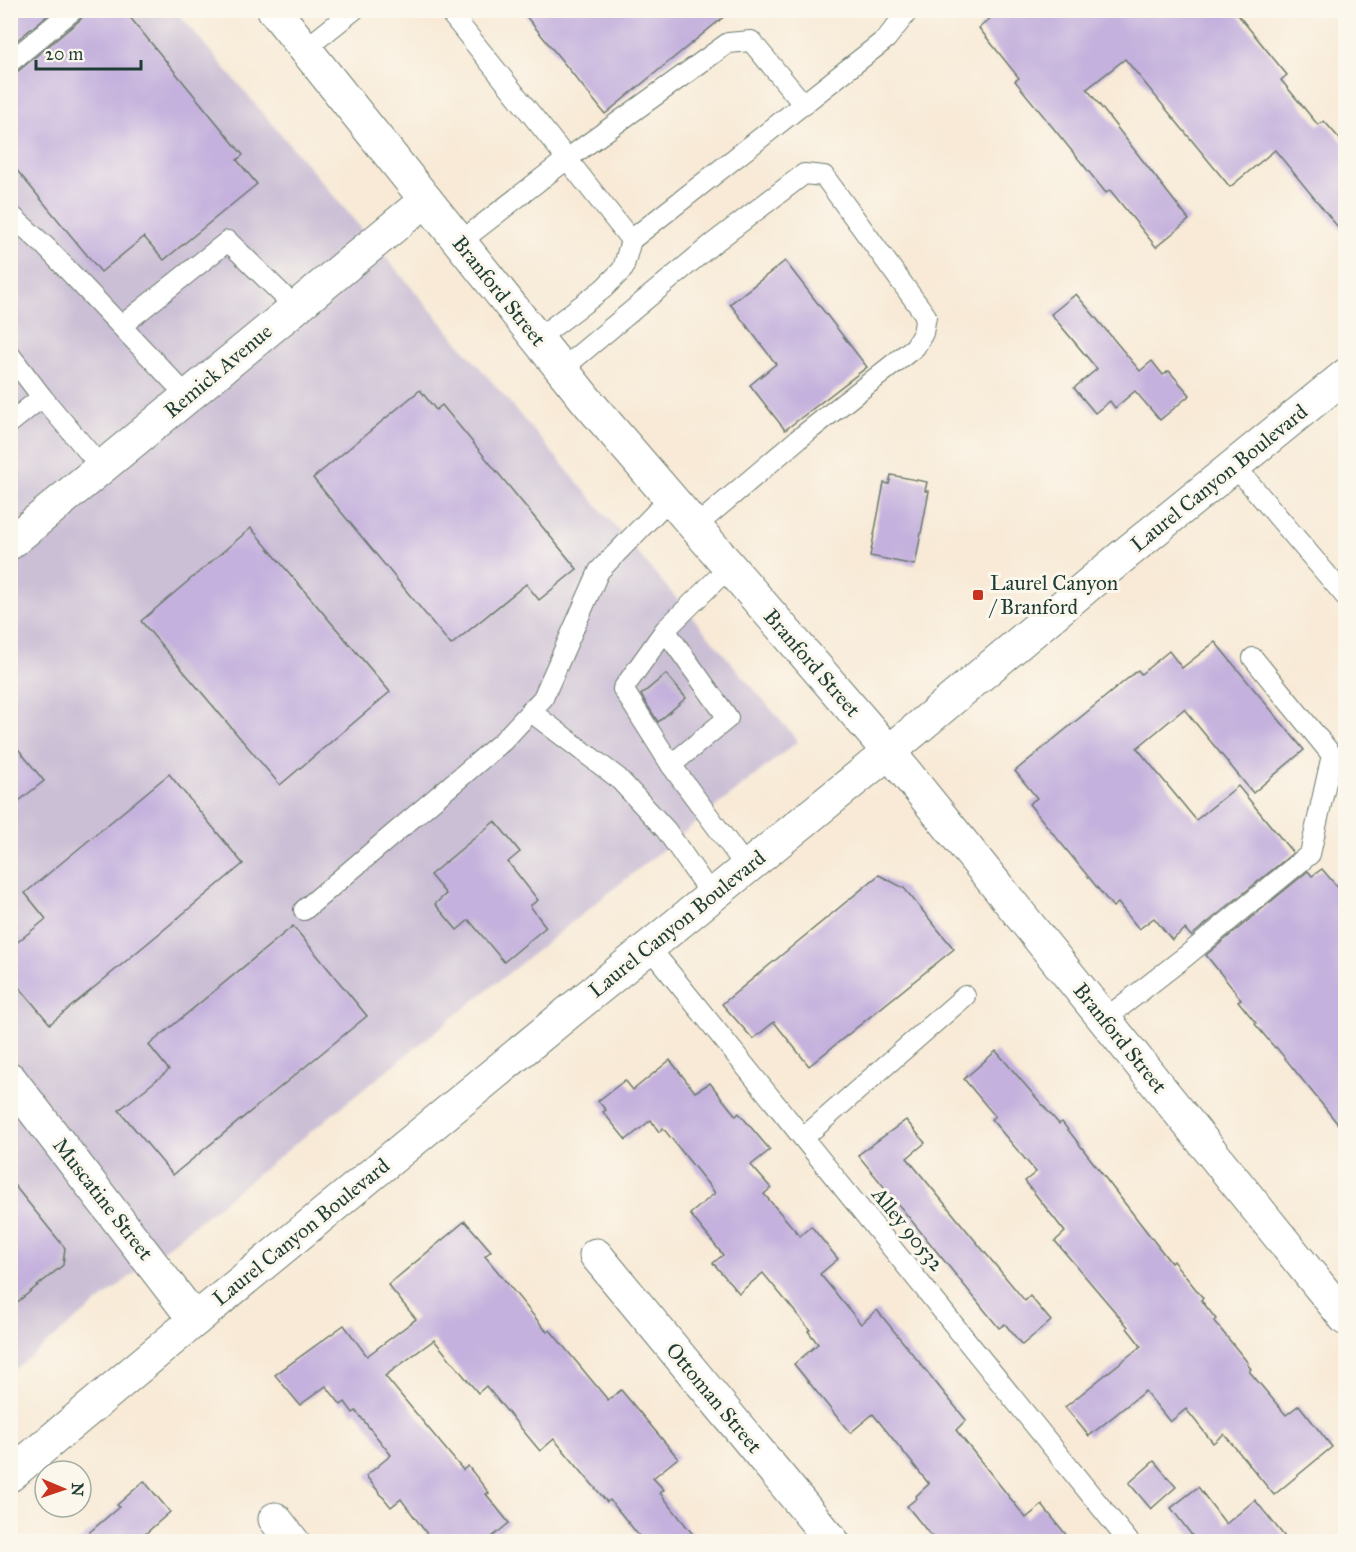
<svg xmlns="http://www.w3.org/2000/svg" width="1356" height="1552" font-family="'IM FELL Great Primer',serif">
<rect width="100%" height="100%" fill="#fbf7ec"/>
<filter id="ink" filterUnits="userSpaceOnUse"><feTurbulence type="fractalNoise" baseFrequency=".0167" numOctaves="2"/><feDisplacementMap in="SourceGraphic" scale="12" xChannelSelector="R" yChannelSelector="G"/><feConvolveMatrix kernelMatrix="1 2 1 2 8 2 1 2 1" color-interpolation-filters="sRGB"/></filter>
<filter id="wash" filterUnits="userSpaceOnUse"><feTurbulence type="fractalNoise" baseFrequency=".008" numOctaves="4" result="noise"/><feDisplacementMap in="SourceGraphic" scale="24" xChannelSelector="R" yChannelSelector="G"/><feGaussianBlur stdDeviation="1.35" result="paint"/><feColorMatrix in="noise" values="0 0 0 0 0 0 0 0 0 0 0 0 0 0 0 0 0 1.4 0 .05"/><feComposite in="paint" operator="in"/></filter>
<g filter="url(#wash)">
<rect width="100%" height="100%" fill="#f8ead7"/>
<polygon fill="#cbbfd5" points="11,11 176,11 798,741 11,1372"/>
<g id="blocks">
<g fill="#c4b1dd">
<polygon points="10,10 54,10 10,46"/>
<polygon points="85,10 124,10 243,155 237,160 257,184 164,260 144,237 101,272 10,162 10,74 18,71 81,19"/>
<polygon points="521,10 732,10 605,114"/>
<polygon points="1000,10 1234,10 1287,75 1281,80 1318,125 1324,121 1346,146 1346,237 1275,150 1230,187 1125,59 1087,89 1189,220 1156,247 1110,190 1106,193 1015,81 1019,78 979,28"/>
<polygon points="785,261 867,367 785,430 750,385 776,364 730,304"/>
<polygon points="1076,294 1140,371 1152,361 1163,375 1169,371 1190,395 1160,420 1135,391 1115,408 1110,401 1095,413 1074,388 1097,369 1051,314"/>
<polygon points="420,390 436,410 442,405 577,569 539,600 526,584 451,645 313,478"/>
<polygon points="891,475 927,482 925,491 929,491 915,565 870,556 884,483 889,484"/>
<polygon points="251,528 390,692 280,785 141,621"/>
<polygon points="1215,642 1304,750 1253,793 1184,709 1137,748 1196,820 1238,786 1293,853 1191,936 1185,929 1172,940 1154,918 1139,929 1118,903 1113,907 1029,804 1037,798 1015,771 1138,670 1141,674 1169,651 1182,668"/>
<polygon points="666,674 686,698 658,722 641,695"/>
<polygon points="10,739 44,781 10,808"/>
<polygon points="169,774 243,864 50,1024 10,976 10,948 46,919 25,893"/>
<polygon points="495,821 520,852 508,862 538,900 530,906 546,927 504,962 469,920 457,930 435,904 446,894 430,875"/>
<polygon points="1322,869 1346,897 1346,1134 1276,1047 1275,1048 1255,1024 1256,1023 1238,1001 1241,999 1206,955 1308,871 1312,876"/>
<polygon points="879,875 904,888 954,949 809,1066 774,1022 753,1039 722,1004"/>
<polygon points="293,926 367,1016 173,1175 119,1110 169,1070 149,1045"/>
<polygon points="996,1051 1059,1124 1062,1122 1171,1263 1173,1261 1203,1298 1201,1300 1216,1319 1214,1321 1248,1363 1247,1364 1251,1369 1249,1371 1286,1415 1299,1405 1332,1447 1274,1495 1224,1434 1213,1443 1186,1409 1170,1422 1145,1391 1089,1436 1065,1407 1141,1346 1127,1328 1128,1327 1055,1241 1065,1232 1025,1181 1036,1172 991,1119 995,1116 964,1079"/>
<polygon points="670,1060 695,1092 710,1083 736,1116 739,1113 770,1150 751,1165 771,1188 764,1194 800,1236 811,1226 838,1259 820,1274 861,1324 877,1310 966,1420 956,1430 1026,1518 1042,1505 1072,1542 936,1542 907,1506 917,1498 916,1496 929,1484 873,1414 850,1433 794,1364 818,1344 808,1331 810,1330 763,1273 739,1293 713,1263 723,1255 690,1214 715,1193 663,1128 659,1132 651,1120 626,1140 603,1112 606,1110 598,1101 625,1080 633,1090"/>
<polygon points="906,1120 925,1143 907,1158 1025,1301 1030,1296 1051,1321 1022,1345 1005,1324 999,1328 858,1155"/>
<polygon points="10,1180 65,1248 63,1265 10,1308"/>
<polygon points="465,1221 491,1251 485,1256 547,1332 550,1330 608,1400 621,1390 678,1458 653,1478 664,1490 660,1493 699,1542 644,1542 610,1500 607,1502 554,1439 540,1451 486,1386 478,1393 434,1340 385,1376 463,1470 468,1466 489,1493 486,1494 509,1523 486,1542 433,1542 401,1499 391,1507 366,1476 391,1455 356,1411 353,1413 345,1402 341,1405 326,1386 300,1405 275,1375 344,1325 367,1356 416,1319 388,1285"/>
<polygon points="1154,1461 1176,1487 1151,1509 1129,1483"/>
<polygon points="144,1481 170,1512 136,1542 78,1542 119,1507 117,1505"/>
<polygon points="1198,1487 1226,1524 1255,1500 1289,1542 1197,1542 1171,1508"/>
</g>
</g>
</g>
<g filter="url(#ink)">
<use href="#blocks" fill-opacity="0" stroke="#6b7a6d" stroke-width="1.5"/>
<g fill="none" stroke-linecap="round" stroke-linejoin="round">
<g stroke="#6b7a6d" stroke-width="22">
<g id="lane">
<polyline points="448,10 567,159 460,242"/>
<polyline points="305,49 354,10"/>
<polyline points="10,62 73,10"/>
<polyline points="804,105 751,41 728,43 567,159 631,240 886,39 905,15 906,10"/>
<polyline points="10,214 46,247 188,397"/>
<polyline points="121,326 228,241 296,308"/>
<polyline points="537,339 603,289 623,269 631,240"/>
<polyline points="10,355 42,397"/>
<polyline points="562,369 711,245 804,174 824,176 926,316 923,333 915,347 797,440 695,527"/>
<polyline points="10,423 42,397 102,468"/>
<polyline points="1234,465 1346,597"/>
<polyline points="665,630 623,689 671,765 747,868"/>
<polyline points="530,711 618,778 666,830 712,896"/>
<polyline points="671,765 728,718 665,630 729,567"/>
<polyline points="304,910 503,741 543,698 599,571 670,498"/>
<polyline points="649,947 1129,1542"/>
<polyline points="1105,1019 1186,956 1310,854 1332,755 1253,658"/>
<polyline points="803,1138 965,996"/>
</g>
</g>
<g stroke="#6b7a6d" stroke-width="35">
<g id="street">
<polyline points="10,543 426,200"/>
<polyline points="10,1079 195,1320"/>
<polyline points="596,1255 833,1542"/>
<polyline points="275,1519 293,1542"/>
</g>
</g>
<g stroke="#6b7a6d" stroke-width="35">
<polyline id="secondary" points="274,10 587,401 889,752 1346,1319"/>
</g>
<g stroke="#6b7a6d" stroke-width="35">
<polyline id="primary" points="10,1475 195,1320 569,1012 889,752 1124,555 1346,375"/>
</g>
<use href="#lane" stroke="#fff" stroke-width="20"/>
<use href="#street" stroke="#fff" stroke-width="33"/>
<use href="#secondary" stroke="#fff" stroke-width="33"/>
<use href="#primary" stroke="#fff" stroke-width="33"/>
</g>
</g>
<rect fill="#c8321e" stroke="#fbf7ec" stroke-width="2" x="972" y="589" width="12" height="12" rx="3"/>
<g text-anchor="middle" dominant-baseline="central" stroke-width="6" stroke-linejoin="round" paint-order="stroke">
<g font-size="21" fill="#1f3d34" stroke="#fbf7ec">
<text transform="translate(499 291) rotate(51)">Branford Street</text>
<text transform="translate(218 371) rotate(-40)">Remick Avenue</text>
<text transform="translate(1219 478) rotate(-39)">Laurel Canyon Boulevard</text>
<text transform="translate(812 663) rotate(49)">Branford Street</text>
<text transform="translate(677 924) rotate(-39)">Laurel Canyon Boulevard</text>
<text transform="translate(1120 1038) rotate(51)">Branford Street</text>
<text transform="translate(103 1199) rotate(52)">Muscatine Street</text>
<text transform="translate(908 1229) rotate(51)">Alley 90532</text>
<text transform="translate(301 1232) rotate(-39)">Laurel Canyon Boulevard</text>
<text transform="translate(714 1398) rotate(50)">Ottoman Street</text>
</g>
<g font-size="21" fill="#1f3d34" stroke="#fbf7ec" text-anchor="start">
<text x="990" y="583">Laurel Canyon<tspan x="990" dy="24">/ Branford</tspan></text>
</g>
</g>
<rect width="1356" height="1552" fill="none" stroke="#fbf7ec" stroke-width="36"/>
<g transform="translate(63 1489) rotate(92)"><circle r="28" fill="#fbf7ec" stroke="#a3ada2" stroke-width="1.5"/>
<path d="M0-4.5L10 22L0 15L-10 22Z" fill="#c8321e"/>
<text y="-9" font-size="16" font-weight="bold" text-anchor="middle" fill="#1f3d34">N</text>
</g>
<path d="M36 60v9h105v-9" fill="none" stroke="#1f3d34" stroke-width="3"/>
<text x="45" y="60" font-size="18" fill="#1f3d34" stroke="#fbf7ec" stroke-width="4.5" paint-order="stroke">20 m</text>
</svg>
